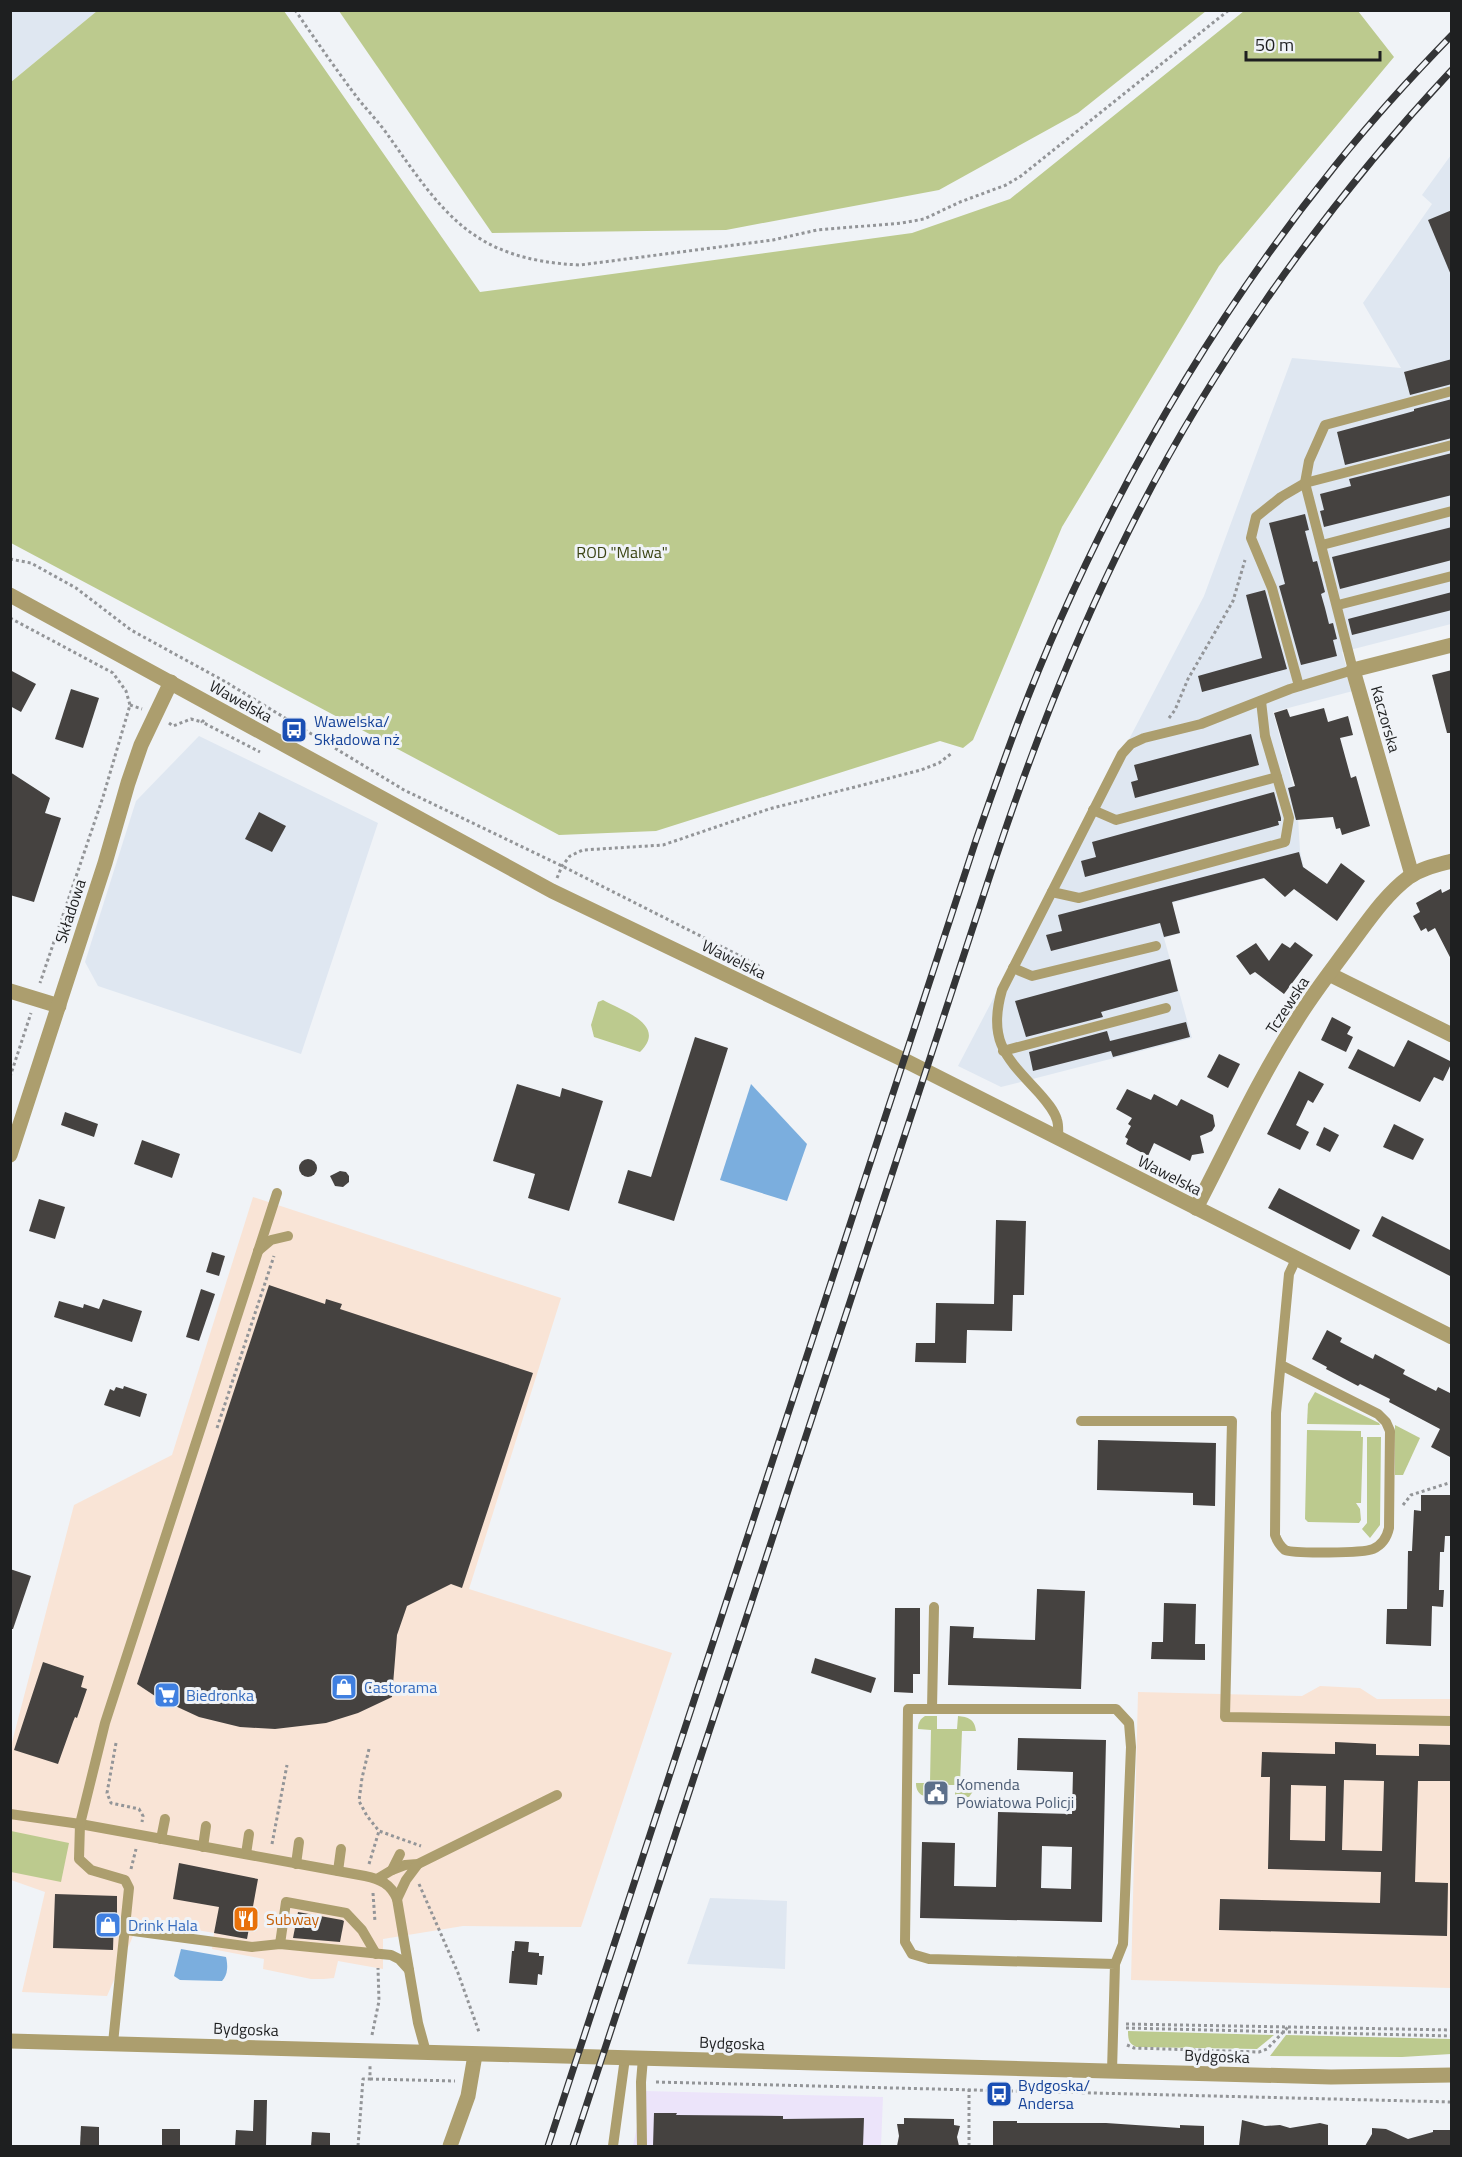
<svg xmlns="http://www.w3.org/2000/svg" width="1462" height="2157" font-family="'Titillium Web',sans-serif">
<rect width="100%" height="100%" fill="#f0f3f7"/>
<g fill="#f9e4d6">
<polygon points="253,1197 561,1298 469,1589 672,1653 581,1927 463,1926 383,1939 383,1969 338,1961 334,1978 324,1979 311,1979 263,1969 264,1959 212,1949 214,1933 140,1920 107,1996 22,1992 45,1892 11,1880 11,1746 74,1505 172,1455"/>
<polygon points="1320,1686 1360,1688 1377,1699 1451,1699 1451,1988 1131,1980 1138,1692 1302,1696"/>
</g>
<g fill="#dfe7f1">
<polygon points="11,11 97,11 11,82"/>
<polygon points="1451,155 1451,624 1342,652 1353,691 1273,712 1297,800 1300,851 1304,868 1172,903 1180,933 1164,938 1192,1038 1001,1087 958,1066 1204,596 1292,358 1401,368 1363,303 1432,204 1422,195"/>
<polygon points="199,736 378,823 301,1054 98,986 85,962 136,801"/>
<polygon points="710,1898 787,1901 785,1969 687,1964"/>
</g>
<polygon fill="#ece4fa" points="644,2091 883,2097 881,2146 633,2146"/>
<g fill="#bcca8e">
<polygon points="97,11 284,11 480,292 912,233 1010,199 1244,11 1358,11 1394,57 1219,266 1062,527 973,740 963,748 940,741 656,831 559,835 11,543 11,82"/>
<polygon points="339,11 1206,11 1078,113 939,190 726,230 492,233"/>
<path d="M603 1000C623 1011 668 1025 640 1052L594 1037 591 1025 598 1002Z"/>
<polygon points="1315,1392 1379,1423 1380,1425 1307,1424 1308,1404"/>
<polygon points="1395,1425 1420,1438 1403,1475 1395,1475"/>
<polygon points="1307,1430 1361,1431 1361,1437 1363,1437 1361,1503 1356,1503 1360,1509 1361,1520 1359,1523 1308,1522 1305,1519"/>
<polygon points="1367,1437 1381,1437 1380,1525 1370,1538 1362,1529 1367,1523"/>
<path d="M925 1716H937V1729H957L958 1716C968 1717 975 1719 976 1731H962L960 1784 974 1785V1790L969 1797 955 1798V1785H935L934 1798C924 1797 916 1795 916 1783H930L931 1730 918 1729C918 1723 920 1719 925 1716Z"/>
<polygon points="11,1831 69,1843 61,1882 11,1872"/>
<path d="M1128 2031 1274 2035 1257 2049 1138 2047C1129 2045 1128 2040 1128 2031Z"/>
<polygon points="1286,2035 1451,2039 1451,2054 1402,2057 1270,2056"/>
</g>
<g fill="#7baede">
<polygon points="751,1084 807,1144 787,1201 720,1180"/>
<path d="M181 1949 226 1957C228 1965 228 1975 222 1981L180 1980 174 1976Z"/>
</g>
<g fill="#454240" fill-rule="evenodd">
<polygon points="1452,210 1452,275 1451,275 1428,220"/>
<polygon points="1452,359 1452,384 1410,395 1404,372"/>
<polygon points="1452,399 1452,438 1345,465 1337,432 1407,413 1414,411 1414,409"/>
<polygon points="1452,453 1452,495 1324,527 1320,511 1324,510 1320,494 1351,486 1349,479"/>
<polygon points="1305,514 1309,530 1305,531 1313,562 1317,561 1325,592 1321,594 1325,608 1329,624 1333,623 1337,639 1333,640 1337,656 1301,665 1279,586 1285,584 1269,523"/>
<polygon points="1452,527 1452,560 1340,589 1332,557"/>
<polygon points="1265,590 1287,669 1202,692 1198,676 1262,658 1246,595"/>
<polygon points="1452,592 1452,610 1352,635 1348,619"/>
<polygon points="10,670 36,684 21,712 10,706"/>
<polygon points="1452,670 1452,733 1447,733 1432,675"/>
<polygon points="71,689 99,698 83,748 55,739"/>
<polygon points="1324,708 1328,722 1348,716 1353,735 1340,738 1351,778 1356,776 1370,826 1342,835 1340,828 1336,829 1333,817 1296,820 1288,788 1295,786 1274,713 1287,709 1290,717"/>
<polygon points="1251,734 1259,765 1135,798 1131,782 1138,780 1134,765"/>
<polygon points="10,772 50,798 45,813 61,818 34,902 10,895"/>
<polygon points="1274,792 1281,818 1281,821 1278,821 1279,825 1085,877 1081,861 1096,857 1092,842"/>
<polygon points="259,812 286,826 272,852 245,839"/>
<polygon points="1299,852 1303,867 1327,884 1341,863 1365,881 1337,921 1294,889 1285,897 1264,878 1172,902 1180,933 1164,937 1160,923 1051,951 1046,935 1062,931 1058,915"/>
<polygon points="1452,888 1452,961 1435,928 1428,932 1426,928 1421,931 1413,916 1420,912 1416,903 1441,889 1442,893"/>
<polygon points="1295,942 1313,955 1284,994 1255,972 1250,975 1236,956 1256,943 1269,961 1282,943 1290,948"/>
<polygon points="1170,959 1178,991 1101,1012 1103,1017 1026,1037 1015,1001"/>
<polygon points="1332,1017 1351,1027 1347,1034 1353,1037 1346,1052 1321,1040"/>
<polygon points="1186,1022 1190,1037 1113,1057 1111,1051 1033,1071 1029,1052 1107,1031 1110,1041"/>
<polygon points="695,1037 728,1048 674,1221 618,1203 628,1170 651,1177"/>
<polygon points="1408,1040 1452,1062 1443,1081 1434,1077 1420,1102 1348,1068 1358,1049 1394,1067"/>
<polygon points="1219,1054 1240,1064 1228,1088 1207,1077"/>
<polygon points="1299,1071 1324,1084 1313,1103 1308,1100 1296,1125 1309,1132 1300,1150 1267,1134"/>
<polygon points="517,1084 560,1097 562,1088 603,1101 569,1211 528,1198 535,1174 493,1161"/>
<polygon points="1127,1089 1151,1100 1154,1094 1177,1106 1181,1099 1213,1115 1215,1126 1212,1131 1200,1136 1204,1153 1192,1155 1190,1161 1154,1143 1148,1156 1126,1144 1128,1139 1125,1137 1131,1126 1128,1124 1132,1118 1116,1109"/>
<polygon points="65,1112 98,1124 94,1137 61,1125"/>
<polygon points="1394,1124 1424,1139 1413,1160 1383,1147"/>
<polygon points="1324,1127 1339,1135 1330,1152 1316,1145"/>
<polygon points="142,1140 180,1154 172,1178 134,1164"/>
<circle cx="308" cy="1168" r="9"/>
<polygon points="340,1171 346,1172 349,1176 349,1182 343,1187 335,1186 330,1176"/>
<polygon points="1279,1188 1360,1230 1350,1250 1268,1208"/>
<polygon points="39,1199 65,1207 55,1239 29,1231"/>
<polygon points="1382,1216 1452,1251 1452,1277 1372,1236"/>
<polygon points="996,1220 1026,1221 1024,1295 1013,1295 1012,1331 967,1330 966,1363 915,1362 916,1343 935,1343 936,1303 994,1304"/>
<polygon points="212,1252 225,1256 219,1276 206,1272"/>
<polygon points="269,1285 325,1304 326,1299 342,1304 340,1309 533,1373 462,1588 451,1584 407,1606 397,1635 392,1697 358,1713 326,1723 275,1729 240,1727 199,1717 158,1698 137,1684"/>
<polygon points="201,1289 215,1294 199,1341 186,1337"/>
<polygon points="103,1299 142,1311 132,1342 54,1317 59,1301 83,1308 84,1304 99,1309"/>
<polygon points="1327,1330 1342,1338 1340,1342 1373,1359 1375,1354 1405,1370 1403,1374 1436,1391 1438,1387 1452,1394 1452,1458 1431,1447 1440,1429 1389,1402 1390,1399 1360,1384 1358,1386 1326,1369 1327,1367 1312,1359"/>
<polygon points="124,1386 147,1394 140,1417 104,1405 110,1389 114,1391 116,1387 123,1389"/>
<polygon points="1098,1440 1216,1443 1215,1506 1193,1505 1193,1493 1097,1490"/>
<polygon points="1421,1495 1452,1495 1450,1536 1445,1536 1444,1552 1440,1552 1439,1590 1444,1590 1443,1607 1432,1606 1431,1646 1386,1644 1387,1609 1407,1609 1408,1551 1412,1551 1414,1510 1421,1511"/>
<polygon points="10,1569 31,1576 13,1629 10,1629"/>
<polygon points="1037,1589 1085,1591 1081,1689 948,1685 950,1626 974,1627 973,1638 1035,1640"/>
<polygon points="1164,1603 1196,1604 1195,1644 1205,1644 1205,1660 1151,1659 1152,1642 1163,1642"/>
<polygon points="895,1608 920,1608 920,1674 913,1674 913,1693 894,1692"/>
<polygon points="815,1658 876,1678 871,1693 811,1673"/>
<polygon points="43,1662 84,1676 81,1687 87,1689 77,1718 75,1717 73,1722 58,1764 14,1750"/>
<path d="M1018 1738 1106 1740 1102 1922 920 1918 922 1842 955 1843 954 1886 996 1887 998 1812 1072 1814 1073 1772 1017 1770ZM1042 1846 1072 1847 1071 1889 1041 1888Z"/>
<path d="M1335 1742 1376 1744V1755L1419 1756V1744L1452 1745V1781H1418L1415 1882 1448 1883 1447 1936 1219 1930 1220 1899 1380 1903 1381 1872 1268 1869 1270 1777H1261L1262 1752 1335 1754ZM1344 1780 1384 1781 1382 1851 1342 1850ZM1291 1785 1326 1786 1325 1841 1290 1840Z"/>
<polygon points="179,1863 258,1879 247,1939 214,1933 219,1907 173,1899"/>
<polygon points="55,1894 117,1896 117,1916 114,1916 113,1950 53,1948"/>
<polygon points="298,1912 342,1920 344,1921 340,1942 293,1938"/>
<polygon points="515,1941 529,1942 528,1952 539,1953 539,1956 544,1956 542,1975 538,1974 537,1985 509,1983 512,1951 514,1951"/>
<polygon points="254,2100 267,2100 266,2146 235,2146 236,2130 253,2131"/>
<polygon points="654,2113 677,2113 676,2115 783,2116 783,2119 864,2118 863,2146 653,2146"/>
<polygon points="904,2118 954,2119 954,2125 960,2126 957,2137 959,2146 897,2146 899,2136 897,2124 904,2124"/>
<polygon points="1242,2120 1265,2126 1280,2125 1290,2128 1320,2123 1328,2125 1328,2146 1239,2146"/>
<polygon points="993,2121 1017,2121 1017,2123 1106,2123 1180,2128 1180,2125 1204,2126 1204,2146 993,2146"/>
<polygon points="81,2126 99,2127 99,2146 80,2146"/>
<polygon points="1372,2128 1386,2129 1408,2139 1433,2132 1433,2130 1450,2130 1451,2146 1365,2146 1372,2134"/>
<rect x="162" y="2129" width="18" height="17"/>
<polygon points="312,2132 330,2133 330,2146 311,2146"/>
</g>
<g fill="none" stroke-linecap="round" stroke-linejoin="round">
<g stroke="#939598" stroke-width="3" stroke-dasharray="3 3" stroke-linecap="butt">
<path d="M295 10C315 39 335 68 356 96 365 108 376 119 385 131 443 213 471 260 580 265L773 240 817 230 902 223 924 219 960 202 1006 185 1021 176 1229 10"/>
<polyline points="10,559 31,563 76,588 131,630 224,681 404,790 562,866 758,965 760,972"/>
<polyline points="10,618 113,673 126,691 130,705 103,797 40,983"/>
<polyline points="219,693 224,681"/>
<polyline points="130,705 142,709"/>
<polyline points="1169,718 1175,710 1188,679 1233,601 1245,560"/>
<polyline points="204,720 202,722 260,752"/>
<polyline points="169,723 173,726 191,719 202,722"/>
<polyline points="557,878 562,866 570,856 583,850 663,845 769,809 921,770 939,763 952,753"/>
<polyline points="10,1077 31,1013"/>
<polyline points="217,1428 274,1256"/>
<polyline points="1403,1505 1411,1495 1452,1482"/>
<polyline points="116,1743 107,1793 111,1803 139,1809 143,1816 142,1822"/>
<polyline points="369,1749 362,1778 359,1801 367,1816 379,1831 421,1846"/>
<polyline points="272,1844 287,1765"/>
<polyline points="369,1864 379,1831"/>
<polyline points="131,1869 136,1849"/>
<polyline points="419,1884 458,1973 479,2032"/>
<polyline points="373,1893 375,1922"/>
<polyline points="1126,2024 1452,2030"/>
<polyline points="1126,2028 1452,2036"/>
<polyline points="372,2035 379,2001 378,1968"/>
<polyline points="1127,2045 1134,2048 1259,2052 1267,2049 1288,2027"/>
<polyline points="370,2079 455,2081"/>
<polyline points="656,2082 1452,2102"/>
<polyline points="358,2146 363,2079 370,2079 370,2065"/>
<polyline points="969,2146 969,2089"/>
</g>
<g stroke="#ac9e6e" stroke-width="10">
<polyline points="1322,545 1452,511"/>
<polyline points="1338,605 1452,576"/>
<polyline points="1299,686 1272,588 1251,538 1256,517 1281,497 1305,483 1452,445"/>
<polyline points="1093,810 1116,820 1277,777"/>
<polyline points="1052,892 1079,898 1285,842 1289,818 1265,736 1261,701"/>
<polyline points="1013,968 1032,976 1156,946"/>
<polyline points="1003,1051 1166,1008"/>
<path d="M1058 1139C1058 1133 1059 1126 1057 1120 1054 1110 1046 1101 1039 1093 1007 1058 987 1042 1002 990L1122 754 1131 744 1144 738 1201 724 1290 689 1353 670 1305 483 1309 461 1325 425 1452 391"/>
<polyline points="258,1251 271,1240 288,1236"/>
<path d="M1281 1365 1378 1414 1386 1422 1390 1431 1389 1528C1387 1537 1382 1545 1373 1549 1364 1553 1294 1554 1285 1550 1280 1546 1277 1541 1275 1535L1276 1413 1289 1274 1296 1259"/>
<polyline points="1081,1421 1232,1421 1225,1717 1452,1721"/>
<polyline points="932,1709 934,1607"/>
<path d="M10 1814 80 1824 365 1876C380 1879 391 1884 397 1899L418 2023 426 2052"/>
<polyline points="161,1839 165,1819"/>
<polyline points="203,1847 206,1826"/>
<polyline points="246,1854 249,1834"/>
<polyline points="296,1864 299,1842"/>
<polyline points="392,1870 405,1865 418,1864 557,1795"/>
<polyline points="338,1871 341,1849"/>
<polyline points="377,1879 392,1870 400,1854"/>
<polyline points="397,1899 406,1880 418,1864"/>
<polyline points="126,1930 252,1947 280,1944 391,1955 399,1959 409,1970"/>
<polyline points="280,1944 286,1902 346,1913 362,1930 376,1954"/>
<polyline points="113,2043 129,1888 125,1880 91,1870 79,1859 80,1824 105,1723 277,1193"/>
<polyline points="1112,2071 1115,1964 1123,1944 1131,1747 1129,1723 1116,1709 908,1709 905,1942 912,1954 929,1959 1115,1964"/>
<polyline points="613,2146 625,2058"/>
<polyline points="642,2146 641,2082 643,2058"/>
</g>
<g stroke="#ac9e6e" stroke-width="15">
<polyline points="1412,875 1353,670 1452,645"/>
<polyline points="1329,974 1452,1035"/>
<polyline points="10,991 59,1006"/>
<polyline points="10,1155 105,863 128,783 141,745 171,682"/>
<path d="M1196 1208C1228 1147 1257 1082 1295 1023 1311 996 1331 971 1350 945 1368 921 1385 895 1409 877 1422 868 1437 865 1452 861"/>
<polyline points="450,2146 468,2096 475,2055"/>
</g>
<g stroke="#ac9e6e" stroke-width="15">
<polyline points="10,595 552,891 904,1060 1452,1337"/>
<polyline points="10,2041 1331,2077 1452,2075"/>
</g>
<g stroke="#343537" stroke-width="7">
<g id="rail">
<path d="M548 2146 976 840C1002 765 1028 691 1061 618 1133 456 1224 304 1335 166 1372 120 1411 77 1452 35"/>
<path d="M573 2146 996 857C1030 755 1069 654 1116 557 1201 380 1317 214 1452 70"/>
</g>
</g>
<use href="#rail" stroke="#f0f3f7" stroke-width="4.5" stroke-dasharray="14" stroke-linecap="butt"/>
</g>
<defs>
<g id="bus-square" transform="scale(1.35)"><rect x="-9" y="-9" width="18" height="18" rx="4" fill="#1a4fb4" stroke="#f0f3f7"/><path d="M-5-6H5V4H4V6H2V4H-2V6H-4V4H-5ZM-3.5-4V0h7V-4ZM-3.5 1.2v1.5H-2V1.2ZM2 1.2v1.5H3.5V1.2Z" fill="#fff"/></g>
<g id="shop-square" transform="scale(1.35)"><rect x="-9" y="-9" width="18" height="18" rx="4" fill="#3f7fe0" stroke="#f0f3f7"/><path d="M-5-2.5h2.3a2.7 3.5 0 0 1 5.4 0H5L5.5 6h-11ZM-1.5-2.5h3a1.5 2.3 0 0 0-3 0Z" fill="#fff"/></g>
<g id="supermarket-square" transform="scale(1.35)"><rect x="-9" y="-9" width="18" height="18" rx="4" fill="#3f7fe0" stroke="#f0f3f7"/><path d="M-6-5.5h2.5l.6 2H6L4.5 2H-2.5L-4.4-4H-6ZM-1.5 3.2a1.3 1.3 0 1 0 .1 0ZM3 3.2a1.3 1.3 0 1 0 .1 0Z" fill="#fff"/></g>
<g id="civic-square" transform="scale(1.35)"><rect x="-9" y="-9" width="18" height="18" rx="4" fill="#5c6f8a" stroke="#f0f3f7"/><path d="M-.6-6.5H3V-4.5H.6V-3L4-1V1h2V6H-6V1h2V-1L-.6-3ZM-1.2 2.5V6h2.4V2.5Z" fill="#fff"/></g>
<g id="restaurant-square" transform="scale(1.35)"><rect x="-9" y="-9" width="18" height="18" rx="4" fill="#e8710a" stroke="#f0f3f7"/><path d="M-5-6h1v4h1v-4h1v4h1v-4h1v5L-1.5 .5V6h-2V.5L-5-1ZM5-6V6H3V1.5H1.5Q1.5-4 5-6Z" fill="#fff"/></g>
</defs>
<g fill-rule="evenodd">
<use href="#bus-square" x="294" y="730"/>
<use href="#shop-square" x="344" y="1687"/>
<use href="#supermarket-square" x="167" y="1695"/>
<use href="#civic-square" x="936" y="1793"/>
<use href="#restaurant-square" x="246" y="1919"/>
<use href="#shop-square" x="108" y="1925"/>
<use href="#bus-square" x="999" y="2094"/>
</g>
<g text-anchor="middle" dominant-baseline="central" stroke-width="6" stroke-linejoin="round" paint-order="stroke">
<g font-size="16" fill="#3b4414" stroke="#f0f3f7">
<text x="622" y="552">ROD "Malwa"</text>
</g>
<g font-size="16" fill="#1e1f20" stroke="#f0f3f7">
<text transform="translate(241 701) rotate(29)">Wawelska</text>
<text transform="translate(1386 719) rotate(74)">Kaczorska</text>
<text transform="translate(70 911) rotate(-72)">Składowa</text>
<text transform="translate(734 959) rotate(26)">Wawelska</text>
<text transform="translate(1287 1005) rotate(-57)">Tczewska</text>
<text transform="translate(1170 1175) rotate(27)">Wawelska</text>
<text transform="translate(246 2029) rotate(2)">Bydgoska</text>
<text transform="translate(732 2043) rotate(2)">Bydgoska</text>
<text transform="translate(1217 2056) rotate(2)">Bydgoska</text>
</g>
<g font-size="16" fill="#164399" stroke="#f0f3f7" text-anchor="start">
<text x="314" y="721">Wawelska/<tspan x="314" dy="18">Składowa nż</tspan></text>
<text x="1018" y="2085">Bydgoska/<tspan x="1018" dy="18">Andersa</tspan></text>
</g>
<g font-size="16" fill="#366cbe" stroke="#f0f3f7" text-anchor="start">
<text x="364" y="1687">Castorama</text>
<text x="186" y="1695">Biedronka</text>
<text x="128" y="1925">Drink Hala</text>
</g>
<g font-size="16" fill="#4e5e75" stroke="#f0f3f7" text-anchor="start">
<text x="956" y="1784">Komenda<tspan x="956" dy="18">Powiatowa Policji</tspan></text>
</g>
<g font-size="16" fill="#c56008" stroke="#f0f3f7" text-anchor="start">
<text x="266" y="1919">Subway</text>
</g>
</g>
<rect width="1462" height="2157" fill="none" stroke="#1e1f20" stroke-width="24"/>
<path d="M1246 51v9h134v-9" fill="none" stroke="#1e1f20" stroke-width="3"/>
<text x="1255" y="51" font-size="18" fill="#1e1f20" stroke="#f0f3f7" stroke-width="4.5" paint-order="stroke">50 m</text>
</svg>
